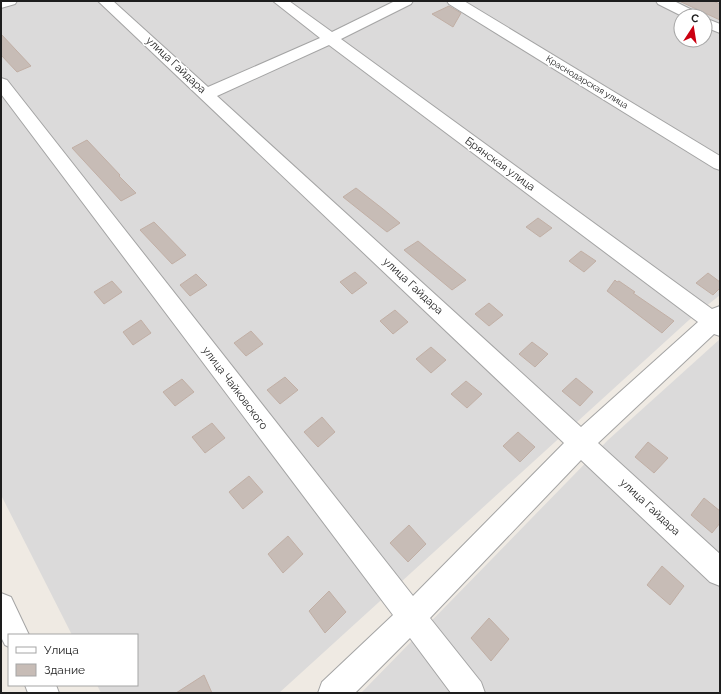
<svg xmlns="http://www.w3.org/2000/svg" width="721" height="694" font-family="Raleway,sans-serif">
<rect width="100%" height="100%" fill="#efeae3"/>
<g fill="#dbdada" fill-rule="evenodd">
<path d="M1 1H720V295L689 320 279 693H101L97 685H137V635H72L1 495ZM681 16H705V40H681Z"/>
<polygon points="720,339 720,693 361,693 608,440"/>
</g>
<g fill="#c7bcb6" stroke="#c1afa5">
<polygon points="679,1 713,1 720,4 720,20"/>
<polygon points="449,6 461,13 453,27 432,14"/>
<polygon points="1,34 31,66 17,72 1,55"/>
<polygon points="87,140 120,175 119,176 136,193 121,201 72,148"/>
<polygon points="356,188 383,209 400,223 387,232 343,197"/>
<polygon points="538,218 552,228 540,237 526,227"/>
<polygon points="154,222 186,255 172,264 140,230"/>
<polygon points="418,241 430,251 466,280 452,290 404,250"/>
<polygon points="581,251 596,261 584,272 569,261"/>
<polygon points="355,272 367,283 352,294 340,282"/>
<polygon points="708,273 720,282 720,288 713,295 696,283"/>
<polygon points="196,274 207,285 190,296 180,285"/>
<polygon points="615,280 617,282 619,281 635,292 633,293 674,321 662,333 607,291"/>
<polygon points="112,281 122,292 104,304 94,292"/>
<polygon points="489,303 503,315 489,326 475,314"/>
<polygon points="395,310 408,322 393,334 380,321"/>
<polygon points="141,320 151,333 133,345 123,332"/>
<polygon points="251,331 263,344 246,356 234,343"/>
<polygon points="532,342 548,354 535,367 519,354"/>
<polygon points="431,347 446,360 431,373 416,359"/>
<polygon points="285,377 298,390 280,404 267,390"/>
<polygon points="576,378 593,392 580,406 562,391"/>
<polygon points="182,379 194,392 175,406 163,392"/>
<polygon points="466,381 482,394 467,408 451,394"/>
<polygon points="322,417 335,432 318,447 304,432"/>
<polygon points="212,423 225,438 205,453 192,437"/>
<polygon points="518,432 535,447 520,462 503,446"/>
<polygon points="648,442 668,458 654,473 635,457"/>
<polygon points="249,476 263,492 243,509 229,492"/>
<polygon points="704,498 720,511 720,523 712,533 691,515"/>
<polygon points="409,525 426,544 408,562 390,543"/>
<polygon points="288,536 303,554 283,573 268,554"/>
<polygon points="662,566 684,586 670,605 647,585"/>
<polygon points="329,591 346,612 325,633 309,611"/>
<polygon points="489,618 509,639 491,661 471,638"/>
<polygon points="204,675 212,693 176,693"/>
</g>
<g fill="none" stroke-linecap="round" stroke-linejoin="round">
<g stroke="#a4a4a4" stroke-width="2">
<g id="minor">
<polygon points="1,1 17,1 15,4 1,8"/>
<path d="M98 1H113L208 87 320 38 273 1H289L332 32 395 1H413L411 4 341 39 712 309 720 306V336L714 334 598 443 720 554V586L710 582 581 460 430 618 481 682 485 693H451L410 638 355 693H318L322 682 393 615 1 94V78L7 80 413 596 564 443ZM329 45 698 322 581 427 217 96Z"/>
<polygon points="447,1 464,1 720,156 720,170 714,168 449,4"/>
<polygon points="656,1 674,1 698,13 700,16 682,16 658,4"/>
<polygon points="705,18 720,24 720,33 705,27"/>
<polygon points="1,593 11,597 29,635 9,635 9,647 5,645 1,637"/>
<polygon points="25,685 56,685 59,693 28,693"/>
</g>
</g>
<use href="#minor" fill="#fff" fill-rule="evenodd"/>
</g>
<g text-anchor="middle" dominant-baseline="central" stroke-width="3.5" stroke-linejoin="round" paint-order="stroke">
<g font-size="9" fill="#1d1d1d" stroke="#fff">
<text transform="translate(587 82) rotate(31)">Краснодарская улица</text>
</g>
<g font-size="11" fill="#1d1d1d" stroke="#fff">
<text transform="translate(176 65) rotate(43)">улица Гайдара</text>
<text transform="translate(500 164) rotate(36)">Брянская улица</text>
<text transform="translate(413 286) rotate(43)">улица Гайдара</text>
<text transform="translate(235 388) rotate(53)">улица Чайковского</text>
<text transform="translate(650 507) rotate(43)">улица Гайдара</text>
</g>
</g>
<rect width="721" height="694" fill="none" stroke="#1d1d1d" stroke-width="4"/>
<rect x="8" y="634" width="130" height="52" fill="#ffffff" stroke="#a5a5a5"/>
<rect x="16" y="647" width="20" height="6" fill="#ffffff" stroke="#a5a5a5"/>
<text x="44" y="654" font-size="12" fill="#1d1d1d">Улица</text>
<rect x="16" y="664" width="20" height="12" fill="#c7bcb6" stroke="#a5a5a5"/>
<text x="44" y="674" font-size="12" fill="#1d1d1d">Здание</text>
<g transform="translate(693 28) rotate(12)"><circle r="19" fill="#ffffff" stroke="#a5a5a5"/>
<path d="M0-3L7 15L0 10L-7 15Z" fill="#cb0011"/>
<text y="-6" font-size="11" font-weight="bold" text-anchor="middle" fill="#1d1d1d">С</text>
</g>
</svg>
